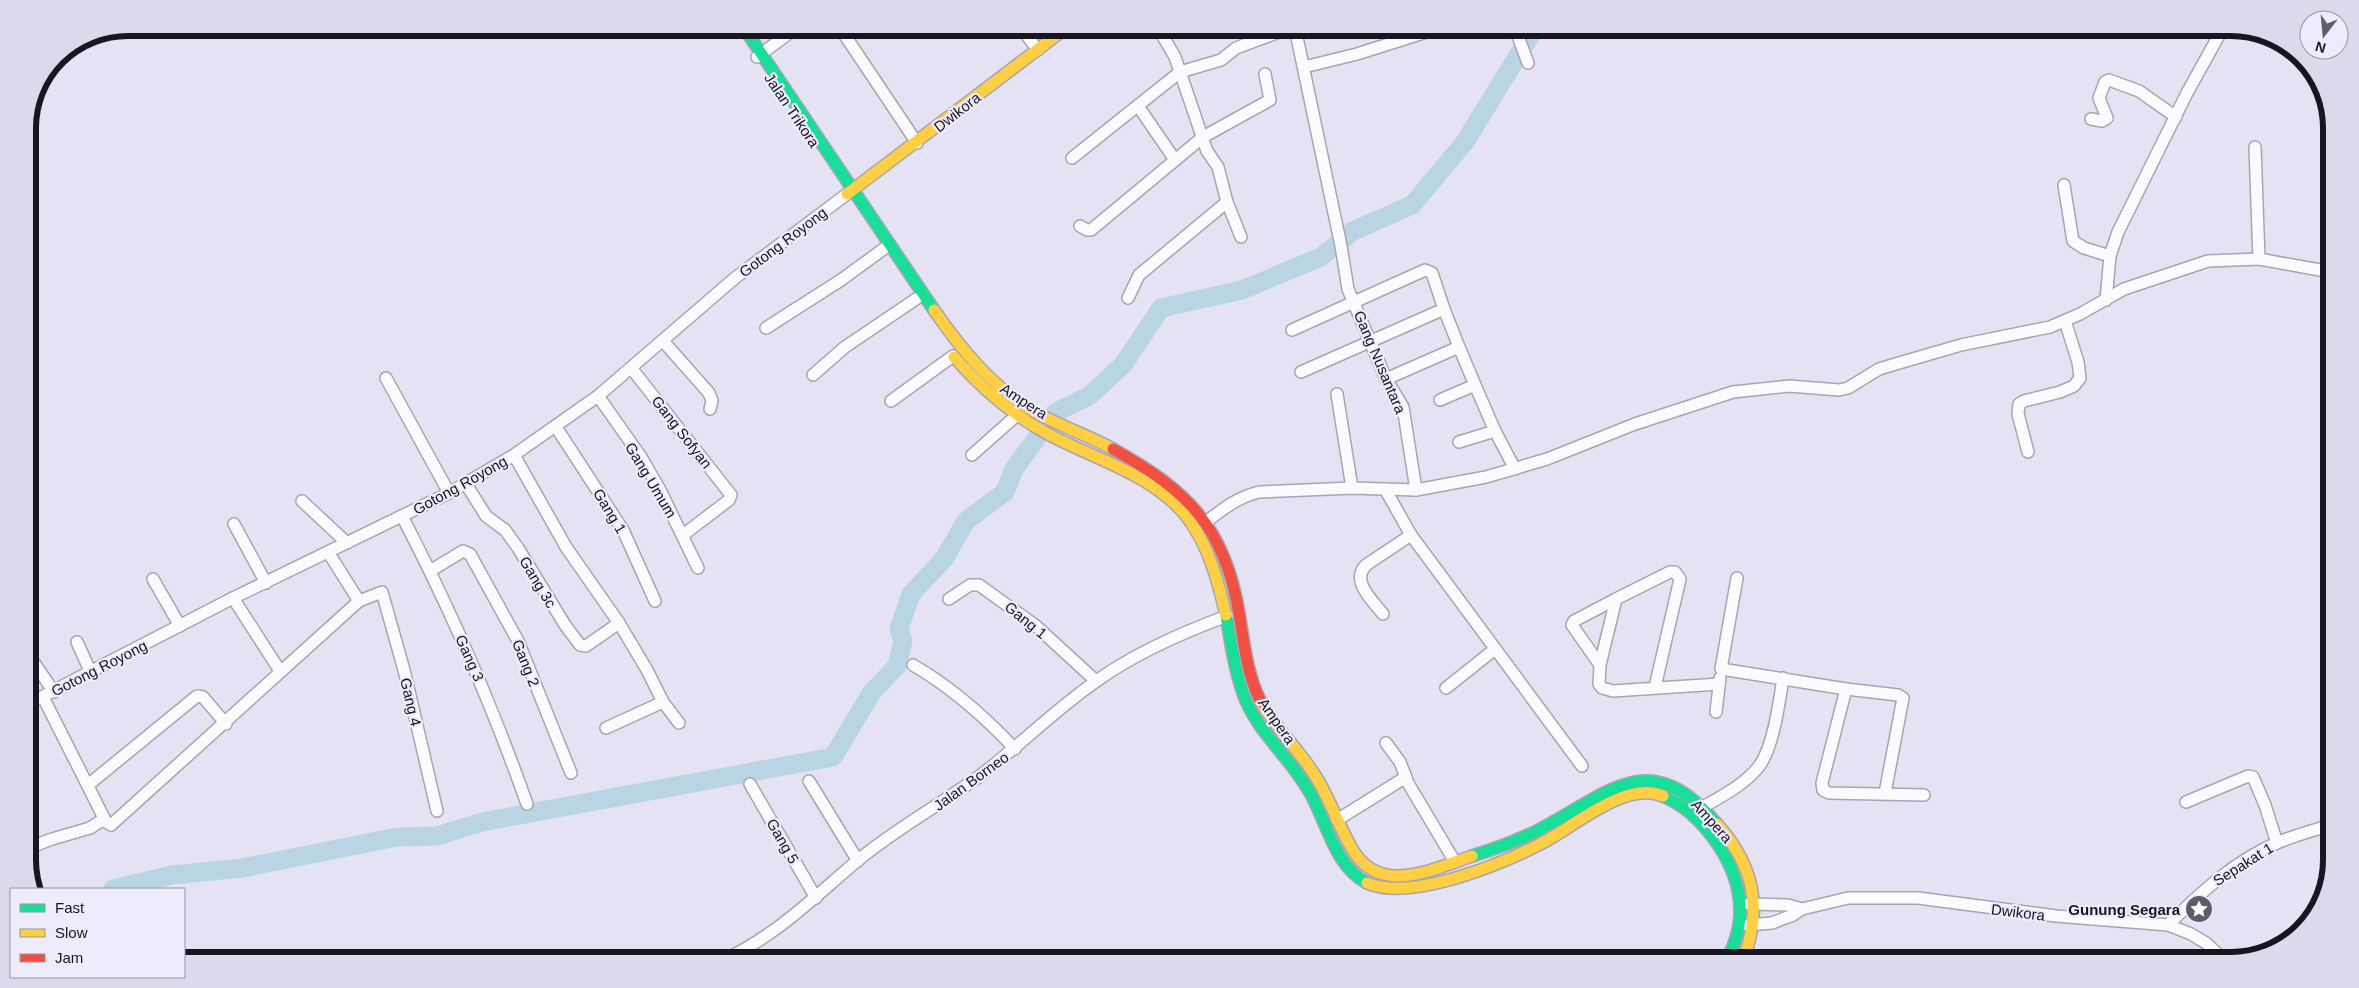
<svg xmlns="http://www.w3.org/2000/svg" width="2359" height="988" font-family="Arial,sans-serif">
<rect width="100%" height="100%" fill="#e4e2f3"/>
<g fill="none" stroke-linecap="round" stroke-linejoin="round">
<polyline stroke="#b9d5e4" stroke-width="19" points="113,889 172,875 242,868 397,837 437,836 482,822 833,757 872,692 897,666 903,641 899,629 911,594 944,559 966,521 1005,492 1014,469 1056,412 1089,396 1123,365 1161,308 1242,290 1321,257 1353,231 1412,205 1465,142 1535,28"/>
<g stroke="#a6a5b2" stroke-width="14">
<g id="street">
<polyline points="840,28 917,143"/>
<polyline points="1021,28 1038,50"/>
<polyline points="1158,28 1175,57 1207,151 1218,167 1227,202 1241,237"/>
<polyline points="1295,28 1341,246 1348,289 1386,379 1403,407 1416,490"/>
<polyline points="1515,28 1528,63"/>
<polyline points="757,57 796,28"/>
<polyline points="1304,67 1357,54 1439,28"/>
<polyline points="1138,106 1175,160"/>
<polyline points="2091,119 2102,121 2107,118 2099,98 2105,82 2109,80 2139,91 2176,117"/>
<polyline points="2255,147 2259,259"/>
<polyline points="1072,158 1180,72 1221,60 1236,48 1290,28"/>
<polyline points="2064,185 2073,241 2084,248 2110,256"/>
<polyline points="1080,226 1087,230 1091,230 1203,137 1270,100 1265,74"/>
<polyline points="1128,298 1139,275 1227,202"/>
<polyline points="2106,300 2110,256 2118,232 2187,93 2223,28"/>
<polyline points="766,328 841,280 889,245"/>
<polyline points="1292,330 1425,270 1432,273 1444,309 1301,372"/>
<polyline points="663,341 709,393 712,401 710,409"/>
<polyline points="632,369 731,495 729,500 683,535"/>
<polyline points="813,375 845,347 916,299"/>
<polyline points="386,378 449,493"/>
<polyline points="1386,379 1459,347 1444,309"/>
<polyline points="1475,385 1495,431 1515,469"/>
<polyline points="1337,394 1352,488"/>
<polyline points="598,396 641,457 660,490 698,568"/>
<polyline points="1440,400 1475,385 1459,347"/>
<polyline points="891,401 953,356"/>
<polyline points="556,427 623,530 655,601"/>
<polyline points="1459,442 1495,431"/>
<polyline points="2028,452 2018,414 2019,404 2024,401 2060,392 2074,386 2080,378 2078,362 2065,321"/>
<polyline points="514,455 566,547 619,623 647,670 663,702 679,723"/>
<polyline points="972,455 1017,415"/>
<polyline points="466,484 486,516 505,530 518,548 565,625 580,645 586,646 619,623"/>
<polyline points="1385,489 1411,535 1582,766"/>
<polyline points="302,501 347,543"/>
<path d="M402 516C451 610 492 705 527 804"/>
<path d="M1206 522C1223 509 1238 497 1259 492L1352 488 1416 490 1486 477 1547 459 1635 424 1733 392 1789 386 1839 390 1848 388 1879 369 1899 363 1961 345 2050 327 2080 314 2124 289 2208 261 2259 259 2331 272"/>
<polyline points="234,524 266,583"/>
<polyline points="328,552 359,601"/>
<polyline points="430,571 463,551 470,554 518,641 571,773"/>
<polyline points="1737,578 1721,669 1846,689 1898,695 1903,698 1885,793"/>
<polyline points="153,579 180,626"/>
<polyline points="233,598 280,671"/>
<polyline points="949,599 970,585 979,585 1036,626 1096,681"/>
<path d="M1383 614C1373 601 1350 581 1366 565L1411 535"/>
<polyline points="77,642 91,673"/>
<polyline points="28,654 54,692"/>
<path d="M913 665C951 687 985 717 1015 749"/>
<polyline points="1600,665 1572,625 1574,621 1616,599"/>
<polyline points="1655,687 1680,579 1675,572 1670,572 1616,599 1600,665 1599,684 1602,688 1613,691 1719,684"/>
<polyline points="1446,688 1495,649"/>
<polyline points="1846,689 1822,783 1823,790 1829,793 1924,795"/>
<polyline points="43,697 106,822 111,825 359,601 382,592 404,670 437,811"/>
<polyline points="28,704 233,598 449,493 514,455 598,396 735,278 847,194"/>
<polyline points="1716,712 1720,678"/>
<polyline points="606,728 663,702"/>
<polyline points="1386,743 1400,762 1408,783 1455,862"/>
<polyline points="809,781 858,861"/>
<polyline points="750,784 816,898"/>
<polyline points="88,785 197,696 203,697 226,724"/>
<polyline points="2186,802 2248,776 2253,777 2265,805 2277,843"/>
<path d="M1703 807C1722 796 1747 783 1760 765 1774 744 1779 703 1783 678"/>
<polyline points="1337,820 1406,777"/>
<polyline points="28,848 52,839 90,828 104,819"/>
<polyline points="1749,904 1788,905 1802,909"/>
<polyline points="1748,925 1772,923 1793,915 1802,909 1848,898 1918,898 2056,916 2168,925 2191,934 2206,943 2224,960"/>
<path d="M2168 925C2201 892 2236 860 2279 842 2296 835 2314 830 2331 825"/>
<path d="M724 960C778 934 812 899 857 861 895 829 940 805 981 775 1020 745 1055 710 1095 682 1135 653 1181 633 1227 616"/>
</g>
</g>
<g stroke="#a6a5b2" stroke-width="14">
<g id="fast">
<polyline points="744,28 934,310"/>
<path d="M1226 615C1231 643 1235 674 1246 701 1261 735 1291 759 1309 791 1327 821 1334 866 1367 883"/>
<path d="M1663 796C1703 813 1739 864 1740 908 1741 927 1735 944 1727 960"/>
<path d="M1472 856C1498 848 1523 839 1546 826 1616 788 1652 748 1717 824"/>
</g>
</g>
<g stroke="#a6a5b2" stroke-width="14">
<g id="slow">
<polyline points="847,194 1066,28"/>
<path d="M934 310C961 349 991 386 1033 411 1058 425 1087 435 1113 449"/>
<path d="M954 357C981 388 1011 414 1048 434 1094 459 1153 474 1187 517 1209 546 1218 581 1226 615"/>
<path d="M1261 702C1277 731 1303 753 1319 782 1331 803 1339 826 1351 847 1378 897 1431 870 1472 856"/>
<path d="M1717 824C1754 866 1763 908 1743 960"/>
<path d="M1367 883C1410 902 1502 864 1542 843 1574 827 1625 780 1663 796"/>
</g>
</g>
<g stroke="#a6a5b2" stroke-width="14">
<path id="jam" d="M1113 449C1187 490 1225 527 1239 613 1244 643 1247 675 1261 702"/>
</g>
<use href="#street" stroke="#fbfbfd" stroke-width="11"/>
<use href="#fast" stroke="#16e098" stroke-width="11"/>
<use href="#slow" stroke="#ffcf43" stroke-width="11"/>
<use href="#jam" stroke="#f24e42" stroke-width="11"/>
</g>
<defs>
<g id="sight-disc" transform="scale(1.4375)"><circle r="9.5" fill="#5f5d6a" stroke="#edebfc"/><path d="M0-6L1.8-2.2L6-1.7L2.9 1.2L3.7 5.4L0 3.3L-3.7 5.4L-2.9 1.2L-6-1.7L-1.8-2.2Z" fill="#fff"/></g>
</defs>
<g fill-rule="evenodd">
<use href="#sight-disc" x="2199" y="909"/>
</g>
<g text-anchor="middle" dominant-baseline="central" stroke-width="4.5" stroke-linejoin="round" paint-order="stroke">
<g font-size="15" fill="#171620" stroke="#edebfc">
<text transform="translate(792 110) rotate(56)">Jalan Trikora</text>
<text transform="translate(957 112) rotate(-38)">Dwikora</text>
<text transform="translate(783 242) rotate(-37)">Gotong Royong</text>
<text transform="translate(1380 362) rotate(67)">Gang Nusantara</text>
<text transform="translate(1024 401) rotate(33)">Ampera</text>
<text transform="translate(682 432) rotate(52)">Gang Sofyan</text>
<text transform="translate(651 480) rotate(59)">Gang Umum</text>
<text transform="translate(460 485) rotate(-29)">Gotong Royong</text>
<text transform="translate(610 511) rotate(59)">Gang 1</text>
<text transform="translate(538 582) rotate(59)">Gang 3c</text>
<text transform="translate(1026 620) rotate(39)">Gang 1</text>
<text transform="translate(470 658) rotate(66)">Gang 3</text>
<text transform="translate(526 663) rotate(68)">Gang 2</text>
<text transform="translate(99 668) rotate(-27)">Gotong Royong</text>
<text transform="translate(411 702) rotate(77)">Gang 4</text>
<text transform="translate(1277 721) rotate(55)">Ampera</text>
<text transform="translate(971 781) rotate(-36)">Jalan Borneo</text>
<text transform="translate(1712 821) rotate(48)">Ampera</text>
<text transform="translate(783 841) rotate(60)">Gang 5</text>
<text transform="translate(2243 864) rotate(-32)">Sepakat 1</text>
<text transform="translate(2018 912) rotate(7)">Dwikora</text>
</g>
<g font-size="15" font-weight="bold" fill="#171620" stroke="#edebfc" text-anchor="end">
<text x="2180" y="909">Gunung Segara</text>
</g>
</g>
<path d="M0 0H2359V988H0ZM128 36H2231A92 92 0 0 1 2323 128V860A92 92 0 0 1 2231 952H128A92 92 0 0 1 36 860V128A92 92 0 0 1 128 36Z" fill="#dcdaea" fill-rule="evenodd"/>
<path fill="none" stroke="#171620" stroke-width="6" d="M128 36H2231A92 92 0 0 1 2323 128V860A92 92 0 0 1 2231 952H128A92 92 0 0 1 36 860V128A92 92 0 0 1 128 36Z"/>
<rect x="10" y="888" width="175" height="90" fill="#edebfc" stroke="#9796a4"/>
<rect x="20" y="904" width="25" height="8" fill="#16e098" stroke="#9796a4"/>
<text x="55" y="913" font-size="15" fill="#171620">Fast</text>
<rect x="20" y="929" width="25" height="8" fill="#ffcf43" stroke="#9796a4"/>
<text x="55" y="938" font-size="15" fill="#171620">Slow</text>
<rect x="20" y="954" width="25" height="8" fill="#f24e42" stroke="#9796a4"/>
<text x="55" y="963" font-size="15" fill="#171620">Jam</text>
<g transform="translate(2324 35) rotate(196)"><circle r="24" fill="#edebfc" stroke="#9796a4"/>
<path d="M0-4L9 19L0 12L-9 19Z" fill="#5f5d6a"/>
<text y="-8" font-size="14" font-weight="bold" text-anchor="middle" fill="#171620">N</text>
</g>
</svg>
